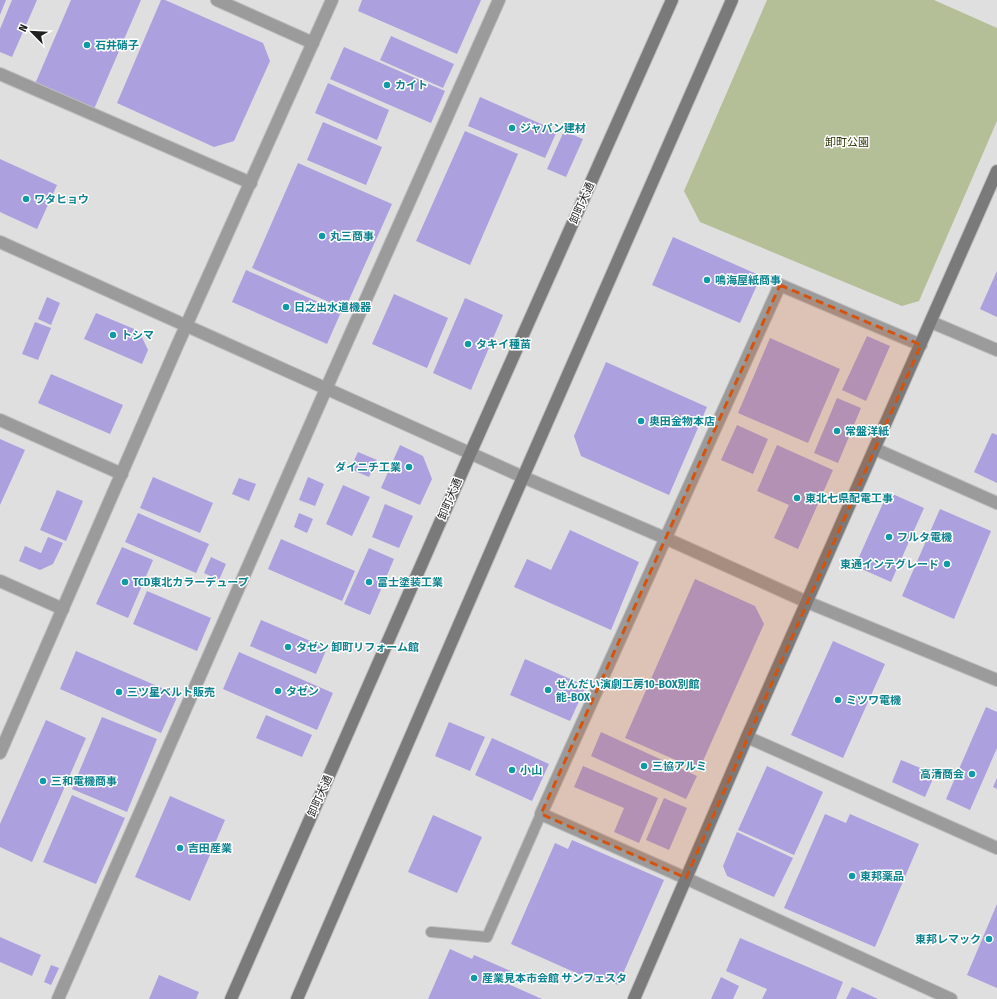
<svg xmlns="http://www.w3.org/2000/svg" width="997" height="999" font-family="'Fira Sans Condensed','Noto Sans JP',sans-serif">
<rect width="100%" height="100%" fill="#dfdfe0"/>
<polygon fill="#b4bf97" points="767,0 934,0 997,28 997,121 919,301 902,306 700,222 684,191"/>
<g fill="#aca0de">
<polygon points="0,0 6,0 0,15"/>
<polygon points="12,0 37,0 12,57 0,52 0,29"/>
<polygon points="71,0 141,0 91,116 32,91"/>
<polygon points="161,0 165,0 263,43 270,61 234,141 214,147 117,103"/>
<polygon points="362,0 481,0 457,54 358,11"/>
<polygon points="391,36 454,64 443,88 380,60"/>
<polygon points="344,47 445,91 431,123 330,79"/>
<polygon points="328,83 389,110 377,140 315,113"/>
<polygon points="480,97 557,131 545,158 468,126"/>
<polygon points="323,122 382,147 366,185 307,160"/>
<polygon points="465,131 518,154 470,265 416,241"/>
<polygon points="564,131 583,139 566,177 547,169"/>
<polygon points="0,159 57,185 37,229 0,212"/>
<polygon points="298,163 392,204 345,309 252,268"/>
<polygon points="673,237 761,276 740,323 652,285"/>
<polygon points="246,270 341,312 327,344 232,302"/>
<polygon points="997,271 997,317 980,309"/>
<polygon points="394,294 448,318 427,368 372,344"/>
<polygon points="47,297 60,303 51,325 38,319"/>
<polygon points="465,298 503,315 471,390 433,373"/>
<polygon points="96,313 139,331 148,350 142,364 84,339"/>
<polygon points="35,322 51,328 38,360 22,354"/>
<polygon points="867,336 890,346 866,401 842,390"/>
<polygon points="770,338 840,369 808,443 738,413"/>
<polygon points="606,362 707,407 669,495 581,456 574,436"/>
<polygon points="51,374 123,405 110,434 38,403"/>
<polygon points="837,398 861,408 838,463 814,453"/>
<polygon points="737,425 768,439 753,474 721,460"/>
<polygon points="992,433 997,435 997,483 974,472"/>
<polygon points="0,439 25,450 0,505"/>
<polygon points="400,445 423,456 432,479 420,505 381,488"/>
<polygon points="777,445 833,470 798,549 774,538 789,505 757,491"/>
<polygon points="358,452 377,460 369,477 350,469"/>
<polygon points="153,477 213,503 200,533 140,508"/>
<polygon points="308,477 324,484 315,506 299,500"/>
<polygon points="239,478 256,484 249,501 232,494"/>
<polygon points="343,485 370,497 352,536 326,524"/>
<polygon points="57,490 83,501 66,541 40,530"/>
<polygon points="888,492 924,508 891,582 855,566"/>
<polygon points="385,504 413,516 399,548 372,537"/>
<polygon points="940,509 991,531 954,619 902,596"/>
<polygon points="138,513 209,544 196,573 125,542"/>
<polygon points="299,513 313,519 307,533 294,527"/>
<polygon points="570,530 639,562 611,630 514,587 527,559 551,570"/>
<polygon points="48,537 63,543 53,564 40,570 19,561 25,546 41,553"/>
<polygon points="281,539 355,571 342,601 268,569"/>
<polygon points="122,547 153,560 128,618 96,604"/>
<polygon points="369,548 394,559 370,615 344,604"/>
<polygon points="211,557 226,564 219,580 204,573"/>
<polygon points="695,579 755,606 764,624 699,770 625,738"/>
<polygon points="147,591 211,618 197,651 133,624"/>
<polygon points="261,620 327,648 316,674 250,646"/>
<polygon points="833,641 885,664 843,758 791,735"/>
<polygon points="76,651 178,695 161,733 60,689"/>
<polygon points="239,652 333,693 317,730 223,689"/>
<polygon points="525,659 586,686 570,721 510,695"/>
<polygon points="986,707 997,712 997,748 970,810 946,799"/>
<polygon points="266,715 312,735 302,757 256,738"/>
<polygon points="102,717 157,739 127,812 72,789"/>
<polygon points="46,720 86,738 32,862 0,847 0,824"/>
<polygon points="449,722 485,737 470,771 435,756"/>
<polygon points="601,732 697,776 686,799 591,756"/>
<polygon points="492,738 549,764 532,801 475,775"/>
<polygon points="901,760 935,774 925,797 892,782"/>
<polygon points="583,766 658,798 639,843 614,832 624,808 574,787"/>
<polygon points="767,766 823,792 794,855 738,830"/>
<polygon points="997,778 997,789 993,787"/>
<polygon points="72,795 125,818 96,884 43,862"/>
<polygon points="170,796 225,820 190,901 135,877"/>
<polygon points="664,798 687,808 669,850 646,840"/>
<polygon points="825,814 846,823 850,814 919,844 875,947 784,908"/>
<polygon points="433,815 482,837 457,893 408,872"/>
<polygon points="737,832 793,858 774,897 727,876 723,866"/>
<polygon points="572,840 664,880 618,985 604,978 601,984 511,944 555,843 568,849"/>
<polygon points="997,904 997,988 967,975"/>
<polygon points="0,937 41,955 32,976 0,962"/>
<polygon points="740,938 843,982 836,999 762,999 767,989 726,971"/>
<polygon points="450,949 472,959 474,955 513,972 508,984 542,999 428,999"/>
<polygon points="51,965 59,968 51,985 44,982"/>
<polygon points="159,975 199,992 196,999 149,999"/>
<polygon points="721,977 739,986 733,999 711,999"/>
<polygon points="852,987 878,999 846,999"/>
</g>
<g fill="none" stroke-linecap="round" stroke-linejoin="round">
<g stroke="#bdbdbe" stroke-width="12">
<polyline id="lane" points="431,932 487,937 541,814"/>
</g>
<g stroke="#bdbdbe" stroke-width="14">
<g id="street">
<polyline points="217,0 313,43"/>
<polyline points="0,74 251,183"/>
<polyline points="0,242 523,477 665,538 807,602 997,680"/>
<polyline points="931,322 997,350"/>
<polyline points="921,345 780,285 541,814 672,872 951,999"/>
<polyline points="0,420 122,474"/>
<polyline points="875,449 997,503"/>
<polyline points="0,581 63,609"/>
<polyline points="747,737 997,848"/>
<polyline points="0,753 177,346 332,0"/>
<polyline points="58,999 326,389 499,0"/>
</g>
</g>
<g stroke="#bdbdbe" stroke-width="14">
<g id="secondary">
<polyline points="231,999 470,454 672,0"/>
<polyline points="297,999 506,516 732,0"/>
<polyline points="634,999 747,737 997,171"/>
</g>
</g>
<use href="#lane" stroke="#9c9b9b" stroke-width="10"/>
<use href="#street" stroke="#9c9b9b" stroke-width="12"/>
<use href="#secondary" stroke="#7b7a7a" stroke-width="12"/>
</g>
<path fill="#d4530e" fill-opacity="0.2" stroke="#d4530e" stroke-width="3" stroke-dasharray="8 5" stroke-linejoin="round" d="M780 285 921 345 686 878 541 814Z"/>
<g fill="#0f9aa8" stroke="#fff" stroke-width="1.5">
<circle cx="87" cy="45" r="4"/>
<circle cx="387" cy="85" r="4"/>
<circle cx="512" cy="128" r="4"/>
<circle cx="26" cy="199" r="4"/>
<circle cx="322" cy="236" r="4"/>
<circle cx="707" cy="280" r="4"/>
<circle cx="286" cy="307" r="4"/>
<circle cx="113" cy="335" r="4"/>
<circle cx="468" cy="344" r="4"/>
<circle cx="641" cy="421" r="4"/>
<circle cx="837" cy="431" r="4"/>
<circle cx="409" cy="467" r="4"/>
<circle cx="797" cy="498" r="4"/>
<circle cx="889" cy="537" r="4"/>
<circle cx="947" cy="564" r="4"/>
<circle cx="125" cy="582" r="4"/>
<circle cx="369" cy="582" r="4"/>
<circle cx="288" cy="647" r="4"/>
<circle cx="548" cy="690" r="4"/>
<circle cx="278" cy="691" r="4"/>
<circle cx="119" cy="692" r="4"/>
<circle cx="838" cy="700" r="4"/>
<circle cx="644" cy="766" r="4"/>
<circle cx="512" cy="770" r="4"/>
<circle cx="972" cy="774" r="4"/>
<circle cx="43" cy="781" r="4"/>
<circle cx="180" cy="848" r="4"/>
<circle cx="852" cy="876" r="4"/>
<circle cx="989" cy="939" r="4"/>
<circle cx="474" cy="978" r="4"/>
</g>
<g text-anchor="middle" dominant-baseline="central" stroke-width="3" stroke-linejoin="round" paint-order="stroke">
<g font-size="11" font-weight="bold" fill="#0d838f" stroke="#fff" text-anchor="start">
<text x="95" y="45">石井硝子</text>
<text x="395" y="85">カイト</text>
<text x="520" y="128">ジャパン建材</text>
<text x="34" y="199">ワタヒョウ</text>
<text x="330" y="236">丸三商事</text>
<text x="715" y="280">鳴海屋紙商事</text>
<text x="294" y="307">日之出水道機器</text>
<text x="121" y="335">トシマ</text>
<text x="476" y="344">タキイ種苗</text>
<text x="649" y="421">奥田金物本店</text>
<text x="845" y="431">常盤洋紙</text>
<text x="401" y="467" text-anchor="end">ダイニチ工業</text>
<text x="805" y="498">東北七県配電工事</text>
<text x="897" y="537">フルタ電機</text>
<text x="939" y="564" text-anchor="end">東通インテグレード</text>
<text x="133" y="582">TCD東北カラーデュープ</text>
<text x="377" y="582">富士塗装工業</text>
<text x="296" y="647">タゼン 卸町リフォーム館</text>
<text x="556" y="684">せんだい演劇工房10-BOX別館<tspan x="556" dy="13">能-BOX</tspan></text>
<text x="286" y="691">タゼン</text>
<text x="127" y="692">三ツ星ベルト販売</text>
<text x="846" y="700">ミツワ電機</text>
<text x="652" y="766">三協アルミ</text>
<text x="520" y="770">小山</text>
<text x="964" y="774" text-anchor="end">高清商会</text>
<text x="51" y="781">三和電機商事</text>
<text x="188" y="848">吉田産業</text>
<text x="860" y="876">東邦薬品</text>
<text x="981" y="939" text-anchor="end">東邦レマック</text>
<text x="482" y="978">産業見本市会館 サンフェスタ</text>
</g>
<g font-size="11" fill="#303a07" stroke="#fff">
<text x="847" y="142">卸町公園</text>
</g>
<g font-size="11" fill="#202021" stroke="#fff">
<text transform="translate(582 203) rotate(-66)">卸町大通</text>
<text transform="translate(450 499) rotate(-67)">卸町大通</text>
<text transform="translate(320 796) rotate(-66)">卸町大通</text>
</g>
</g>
<g transform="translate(32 32) rotate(294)" stroke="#ffffff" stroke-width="3" paint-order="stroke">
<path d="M0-3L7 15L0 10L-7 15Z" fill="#202021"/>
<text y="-6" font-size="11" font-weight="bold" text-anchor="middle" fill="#202021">N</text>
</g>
</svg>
